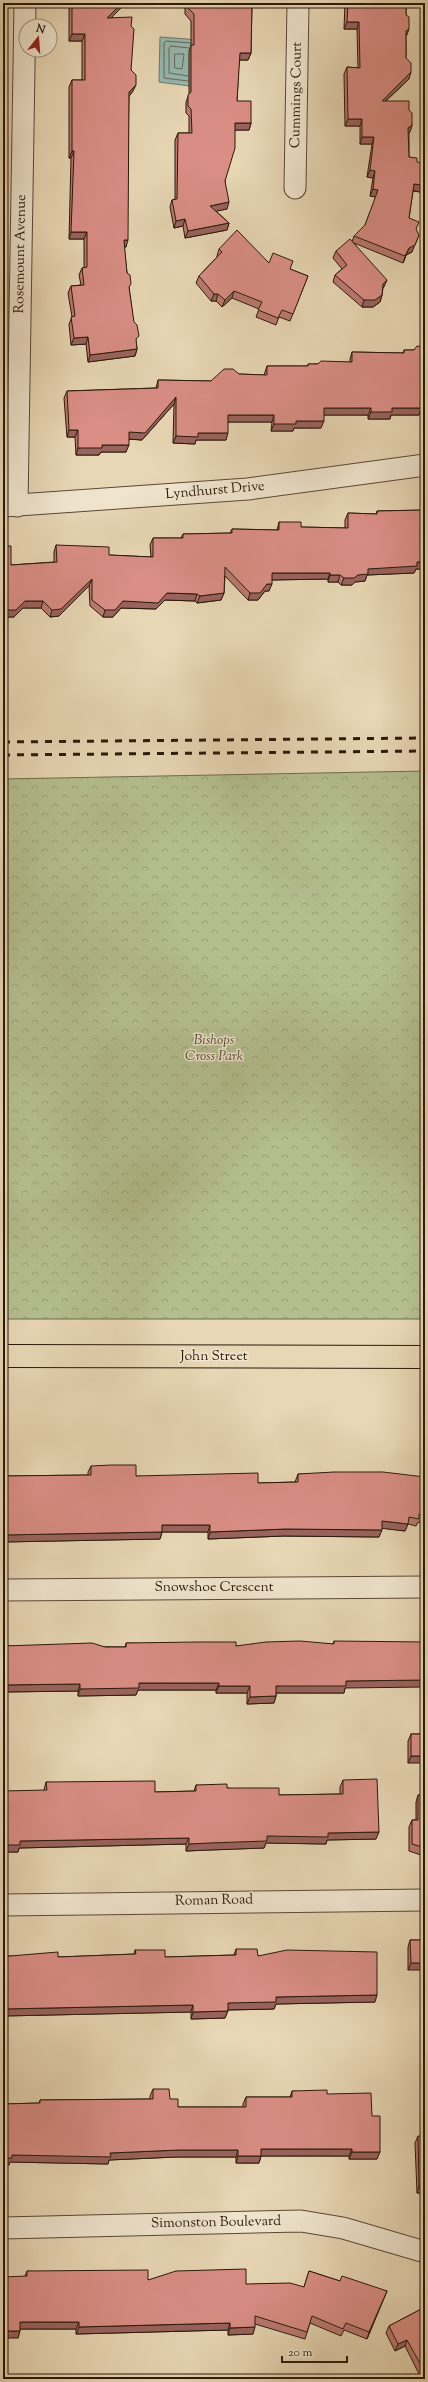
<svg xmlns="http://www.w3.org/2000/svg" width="428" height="2382" font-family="'Sorts Mill Goudy',serif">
<defs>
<pattern id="forest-crowns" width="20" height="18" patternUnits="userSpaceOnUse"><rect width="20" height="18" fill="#b4bf8f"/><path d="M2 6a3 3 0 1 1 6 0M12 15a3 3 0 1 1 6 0" fill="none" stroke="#9ba37a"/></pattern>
</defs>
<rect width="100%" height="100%" fill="#e8d7b5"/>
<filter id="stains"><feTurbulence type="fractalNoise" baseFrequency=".005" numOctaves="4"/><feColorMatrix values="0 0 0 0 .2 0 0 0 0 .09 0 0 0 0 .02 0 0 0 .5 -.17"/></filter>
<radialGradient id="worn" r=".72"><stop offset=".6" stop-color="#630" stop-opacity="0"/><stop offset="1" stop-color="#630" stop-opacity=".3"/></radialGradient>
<polygon fill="url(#forest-crowns)" stroke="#706c4c" points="425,771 425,1319 3,1319 3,779"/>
<polygon fill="#97b9b0" stroke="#6c796d" points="160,37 201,40 197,87 159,82"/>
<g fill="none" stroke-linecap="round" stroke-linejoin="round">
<g stroke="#61685c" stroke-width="1">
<polygon points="175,54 184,54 182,69 175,68"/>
<polyline points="188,76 169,73 169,48 171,46 189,48"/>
<polyline points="188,81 164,78 164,43 166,41 190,43"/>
</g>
<g stroke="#5a4834" stroke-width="23">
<g id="minor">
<polyline points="295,188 298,3"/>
<polyline points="4,506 248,489 425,465"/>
<polyline points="17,506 25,3"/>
<polyline points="3,1590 425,1587"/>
<polyline points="3,1905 425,1900"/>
<polyline points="3,2228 301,2221 343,2228 425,2252"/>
</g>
</g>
<g stroke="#2b1809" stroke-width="24">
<polyline id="major" points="3,1356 425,1357"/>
</g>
<use href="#minor" stroke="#f0e5cf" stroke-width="21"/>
<use href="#major" stroke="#e8d7b5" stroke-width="22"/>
<g stroke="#2b1809" stroke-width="3" stroke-dasharray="7 7" stroke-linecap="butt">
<polyline points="3,742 425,738"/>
<polyline points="3,755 425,751"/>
</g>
</g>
<g fill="#bb7a73" stroke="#2b1809">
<polygon points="69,3 126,3 112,17 131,70 133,91 129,96 126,247 124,247 127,273 137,349 135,356 88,362 86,344 71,345 69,324 72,317 68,293 71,286 81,285 79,275 82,268 84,268 84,239 69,239 71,158 69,158 69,87 72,80 82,80 82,41 69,41"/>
<polygon points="185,3 252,3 251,53 248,60 239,60 237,101 251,123 249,130 235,130 225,181 227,209 216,211 229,223 227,230 185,238 183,226 174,228 170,207 172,200 175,199 175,140 178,133 189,133 189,116 186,113 186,102 189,94 189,52 191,45 191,21 185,14"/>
<polygon points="345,3 406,3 406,58 409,79 386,101 409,110 412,125 410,132 409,133 409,157 417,162 420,192 413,191 409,218 416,229 412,252 406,255 403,263 354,243 384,287 383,288 382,295 380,302 373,307 362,307 333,282 335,275 342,269 333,258 336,251 352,242 354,236 365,225 376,197 370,196 373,178 367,177 372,144 360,144 360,126 345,126 344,74 347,67 358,68 357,29 344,29"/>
<polygon points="219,249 269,263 290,269 308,276 290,321 279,317 276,325 256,317 259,309 232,298 222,307 216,301 211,301 196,283 199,276 217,257 217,256"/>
<polygon points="425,347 425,402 422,402 419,415 391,415 390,419 368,419 368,415 324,415 321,428 294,428 293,431 271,431 272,422 228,422 226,440 196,440 195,444 173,443 174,404 142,440 129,439 126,452 101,452 99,455 76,455 75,437 67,437 64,398 67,391 156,388 158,380 211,381 239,374 264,375 267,366 308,366 308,364 318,364 350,362 350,359 352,352 403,353 404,350 414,350"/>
<polygon points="425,504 425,569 416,569 414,573 367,575 365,581 355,582 352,585 341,585 338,582 328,582 328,579 272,580 269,591 265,591 258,600 248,600 225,576 224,593 221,600 197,603 195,601 165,600 156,609 121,608 113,617 103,617 90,606 89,586 59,616 50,617 41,608 23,608 14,617 5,617 3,616 3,546 11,565 54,562 54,552 56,545 109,555 151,557 150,545 153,538 181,538 183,534 230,533 232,529 277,530 279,522 301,527 345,528 345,520 348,513 376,514 377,511 423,510"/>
<polygon points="91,1466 136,1476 258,1483 295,1482 298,1474 425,1477 425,1524 418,1522 416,1526 408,1524 405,1531 382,1528 379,1537 284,1536 208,1539 208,1532 162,1532 160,1539 3,1542 3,1476 88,1475 88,1472"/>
<polygon points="334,1641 345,1688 344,1693 276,1693 276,1696 274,1703 247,1704 247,1693 216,1693 216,1690 138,1690 136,1695 78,1696 78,1691 3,1692 3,1646 125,1647 126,1643 236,1646 333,1644"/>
<polygon points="411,1734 425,1734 408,1763 408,1741"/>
<polygon points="343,1780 376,1839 327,1840 326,1844 266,1843 264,1848 207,1850 186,1851 186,1844 19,1848 18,1852 3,1852 44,1790 46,1782 155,1792 194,1791 196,1785 227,1788 279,1795 340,1794 340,1787"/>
<polygon points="418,1795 425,1795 425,1854 421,1855 409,1851 409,1827 412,1820 416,1820 416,1802"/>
<polygon points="422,1936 425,1936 408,1970 408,1947 410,1940 421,1940"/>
<polygon points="236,1949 258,1956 375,2002 276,2004 274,2009 228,2010 225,2018 191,2019 191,2012 3,2016 3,1956 58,1957 134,1954 135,1950 165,1957 234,1955"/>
<polygon points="153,2089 170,2099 178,2107 243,2107 243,2104 246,2097 290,2097 292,2091 327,2094 372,2116 377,2159 349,2159 349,2156 261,2156 259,2163 236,2163 236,2157 176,2157 109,2160 108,2164 10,2162 9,2165 3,2165 3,2104 39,2103 40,2100 150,2099 150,2096"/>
<polygon points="418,2136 425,2193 417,2193 415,2143"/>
<polygon points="27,2271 148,2280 304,2287 309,2271 340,2281 387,2291 367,2339 344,2330 341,2336 310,2323 305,2339 255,2324 253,2334 228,2335 228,2330 76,2334 76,2329 20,2329 18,2338 25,2276"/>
<polygon points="425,2307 425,2379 421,2379 418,2372 405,2346 395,2351 386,2333 389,2326"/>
</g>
<g fill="#99635e" stroke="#2b1809">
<polygon points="122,3 126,3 105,24 107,18"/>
<polygon points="347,22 359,22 357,29 344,29"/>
<polygon points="409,29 407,35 404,38 406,31"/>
<polygon points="72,34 85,34 82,41 69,41"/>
<polygon points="240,53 251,53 248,60 237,60"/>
<polygon points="411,72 409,79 379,107 382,101"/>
<polygon points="136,85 133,91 127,99 129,92"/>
<polygon points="348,119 362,119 360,126 345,126"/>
<polygon points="235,123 251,123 249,130 233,130"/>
<polygon points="412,125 410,132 406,135 408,128"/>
<polygon points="362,137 374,137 372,144 360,144"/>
<polygon points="72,151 74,151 71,158 69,158"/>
<polygon points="370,170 375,171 373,178 367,177"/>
<polygon points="414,184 423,185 420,192 411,190"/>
<polygon points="373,189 378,190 376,197 370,196"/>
<polygon points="229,202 227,209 208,213 210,206"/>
<polygon points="185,219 183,226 174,228 176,221"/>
<polygon points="229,223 227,230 185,238 188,231"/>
<polygon points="71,232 87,232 84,239 69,239"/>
<polygon points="419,235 412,252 406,255 403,263 409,248"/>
<polygon points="124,240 128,240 126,247 121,247"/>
<polygon points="387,280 384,287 380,290 383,284"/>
<polygon points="234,291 232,298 222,307 225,300"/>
<polygon points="214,294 218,294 216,301 211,301"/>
<polygon points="382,295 380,302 373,307 362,307 364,300"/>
<polygon points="88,337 86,344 71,345 74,338"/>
<polygon points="137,349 135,356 88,362 90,355"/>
<polygon points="421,395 425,395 425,402 419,402"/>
<polygon points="176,397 174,404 142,440 127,439 129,432"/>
<polygon points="324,408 371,408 368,415 321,415"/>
<polygon points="392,408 422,408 419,415 391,415 390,419 368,419 371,412"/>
<polygon points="228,415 274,415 272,422 226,422"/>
<polygon points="296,421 324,421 321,428 294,428 293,431 271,431 274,424"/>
<polygon points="69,430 78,430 75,437 67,437"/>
<polygon points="198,433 228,433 226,440 196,440 195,444 173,443 176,436"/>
<polygon points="102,445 129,445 126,452 101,452 99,455 76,455 78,448"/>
<polygon points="417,562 425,562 425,569 416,569 414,573 367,575 365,581 355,582 352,585 341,585 344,578 358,575 368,569"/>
<polygon points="272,573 330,573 328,579 269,580"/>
<polygon points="330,575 340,575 338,582 328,582"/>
<polygon points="92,579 89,586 59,616 50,617 52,610"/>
<polygon points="267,584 272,584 269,591 265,591 258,600 248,600 250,593"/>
<polygon points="167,593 197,594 195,601 165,600 156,609 121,608 113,617 103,617 105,610 123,601"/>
<polygon points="224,593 221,600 197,603 200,596"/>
<polygon points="25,601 43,601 41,608 23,608 14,617 5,617 7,610"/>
<polygon points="382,1521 408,1524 405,1531 379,1528"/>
<polygon points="162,1525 210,1525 208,1532 160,1532"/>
<polygon points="286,1529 382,1530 379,1537 284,1536 208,1539 210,1532"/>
<polygon points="162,1532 160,1539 3,1542 3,1535"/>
<polygon points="425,1680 425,1687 345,1688 344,1693 274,1693 276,1686 346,1681"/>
<polygon points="139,1683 219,1683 216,1690 138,1690 136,1695 78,1696 80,1689"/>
<polygon points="80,1684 78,1691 3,1692 3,1685"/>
<polygon points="219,1686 250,1686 247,1693 216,1693"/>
<polygon points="276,1696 274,1703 247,1704 250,1697"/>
<polygon points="411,1756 425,1756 425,1763 408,1763"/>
<polygon points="379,1832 376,1839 327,1840 326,1844 266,1843 264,1848 186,1851 189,1844 267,1836 328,1833"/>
<polygon points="189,1838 186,1844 19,1848 18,1852 3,1852 3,1845 20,1841"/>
<polygon points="423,1848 425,1848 425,1854 421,1855"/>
<polygon points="411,1963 425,1963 425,1970 408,1970"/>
<polygon points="377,1995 375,2002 276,2004 274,2009 225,2010 228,2003 276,1997"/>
<polygon points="193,2005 191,2012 3,2016 3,2009"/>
<polygon points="228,2011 225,2018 191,2019 193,2012"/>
<polygon points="261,2149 352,2149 349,2156 259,2156"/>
<polygon points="179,2150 238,2150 236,2157 176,2157 109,2160 108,2164 10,2162 9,2165 3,2165 3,2158 12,2155 110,2153"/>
<polygon points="352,2152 380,2152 377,2159 349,2159"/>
<polygon points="238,2156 261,2156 259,2163 236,2163"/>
<polygon points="419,2186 425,2186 425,2193 417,2193"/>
<polygon points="387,2291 384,2298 367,2339 369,2332"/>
<polygon points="20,2322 79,2322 76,2329 18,2329"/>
<polygon points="230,2323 228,2330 76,2334 79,2327"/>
<polygon points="255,2327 253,2334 228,2335 230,2328"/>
<polygon points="3,2331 20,2331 18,2338 3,2338"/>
<polygon points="407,2340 405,2346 395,2351 398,2344"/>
</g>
<g fill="#da8e86" stroke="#2b1809">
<polygon points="72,3 122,3 107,18 132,17 131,26 134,29 131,70 136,75 136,85 129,92 128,240 124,240 127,273 130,275 131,284 129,287 134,322 137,325 139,336 136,339 137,349 90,355 88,337 74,338 71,317 75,316 71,286 84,285 82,268 87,267 87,232 71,232 74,151 72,151 72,80 85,80 85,34 72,34"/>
<polygon points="187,3 252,3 251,53 240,53 237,101 251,101 251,123 235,123 235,148 225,181 229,202 210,206 229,223 188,231 185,219 176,221 172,200 177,199 178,133 192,133 191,109 188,106 188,95 191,92 191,45 194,45 194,14 187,7"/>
<polygon points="348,3 406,3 406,15 409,17 409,29 406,31 406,58 411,63 411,72 382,101 409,101 409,110 412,113 412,125 408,128 409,157 417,158 417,162 425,163 425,171 423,185 414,184 409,218 419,222 416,229 419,235 415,245 409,248 405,256 354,236 365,225 378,190 373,189 375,171 370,170 374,137 362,137 362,119 348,119 347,67 360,68 359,22 347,22"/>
<polygon points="237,230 269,263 273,253 293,261 290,269 308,276 293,314 282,310 278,318 258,310 262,302 234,291 225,300 218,294 214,294 199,276 222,252 219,249"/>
<polygon points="350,239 387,280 383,284 382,295 375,300 364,300 335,275 347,265 336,251"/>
<polygon points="417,346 425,347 425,395 421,395 422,408 392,408 392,412 371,412 371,408 324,408 324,421 296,421 296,424 274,424 274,415 228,415 228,433 198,433 198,437 176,436 176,397 145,433 129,432 129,445 102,445 102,448 78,448 78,430 69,430 67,391 158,388 158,380 211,381 224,369 233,369 239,374 267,375 267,366 308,366 308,364 318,364 321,361 352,362 352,352 404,353 404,350 414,350"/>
<polygon points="425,504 425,562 417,562 417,566 368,569 368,574 358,575 354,578 344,578 340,575 330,575 330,573 272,573 272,584 267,584 260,593 250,593 225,567 224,593 200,596 197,594 167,593 158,603 123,601 115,610 105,610 92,600 92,579 61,609 52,610 43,601 25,601 16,610 7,610 3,606 3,546 11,546 11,565 57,562 56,545 109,547 109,555 153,557 153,538 183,538 183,534 232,533 232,529 279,530 279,522 301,522 301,527 348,528 348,513 377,514 377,511 425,510"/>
<polygon points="112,1465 136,1465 136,1476 258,1473 258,1483 298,1482 298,1474 334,1472 383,1472 425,1477 425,1516 419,1514 419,1519 409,1517 408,1524 382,1521 382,1530 286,1529 210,1532 210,1525 162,1525 162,1532 3,1535 3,1476 91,1475 91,1466"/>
<polygon points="300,1641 334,1644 334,1641 425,1642 425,1680 346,1681 346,1686 276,1686 276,1696 250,1697 250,1686 219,1686 219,1683 139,1683 139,1688 80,1689 80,1684 3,1685 3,1646 92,1643 105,1647 126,1647 126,1643 198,1642 236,1642 236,1646 266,1642"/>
<rect x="411" y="1734" width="14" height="22"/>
<polygon points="377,1779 379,1832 328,1833 328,1837 267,1836 267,1841 210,1843 189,1844 189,1838 20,1841 20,1845 3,1845 3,1791 47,1790 46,1782 155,1781 155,1792 196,1791 196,1785 227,1784 227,1788 279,1788 279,1795 343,1794 343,1780"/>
<polygon points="418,1795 425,1795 425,1848 412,1844 412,1820 418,1820"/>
<polygon points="422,1936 425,1936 425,1963 411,1963 410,1940 422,1940"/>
<polygon points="236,1949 257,1949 258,1956 287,1950 377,1952 377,1995 276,1997 276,2002 228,2003 228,2011 193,2012 193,2005 3,2009 3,1956 10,1956 58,1952 58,1957 136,1954 135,1950 165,1950 165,1957 236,1955"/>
<polygon points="153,2089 169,2089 170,2099 178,2099 178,2107 246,2107 246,2097 292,2097 292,2091 327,2090 327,2094 371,2093 372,2116 380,2116 380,2152 352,2152 352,2149 261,2149 261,2156 238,2156 238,2150 179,2150 110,2153 111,2157 12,2155 12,2158 3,2158 3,2104 40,2103 40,2100 153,2099"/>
<polygon points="418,2136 425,2136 425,2186 419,2186"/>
<polygon points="246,2269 246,2284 290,2283 304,2287 309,2271 340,2281 342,2276 387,2291 369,2332 346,2323 343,2329 312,2316 307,2332 255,2316 255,2327 230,2328 230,2323 79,2327 79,2322 20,2322 20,2331 3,2331 3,2277 27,2276 27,2271 148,2270 148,2280 176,2271"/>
<polygon points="425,2307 425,2377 421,2365 407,2340 398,2344 389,2326"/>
</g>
<g text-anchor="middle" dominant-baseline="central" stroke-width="3" stroke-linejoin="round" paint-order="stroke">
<g font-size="14" fill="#2b1809" stroke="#f0e5cf">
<text transform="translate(297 95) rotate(-89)">Cummings Court</text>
<text transform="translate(21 254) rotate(-89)">Rosemount Avenue</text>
<text transform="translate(215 491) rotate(-5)">Lyndhurst Drive</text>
<text x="214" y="1357">John Street</text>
<text x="214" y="1588">Snowshoe Crescent</text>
<text transform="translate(214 1901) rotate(-1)">Roman Road</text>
<text transform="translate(216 2223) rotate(-1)">Simonston Boulevard</text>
</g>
<g font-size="14" font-style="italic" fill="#544a31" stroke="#f0e5cf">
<text x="214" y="1041">Bishops<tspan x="214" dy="16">Cross Park</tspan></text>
</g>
</g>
<rect width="428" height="2382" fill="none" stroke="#e8d7b5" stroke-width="16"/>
<rect x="4" y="4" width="420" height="2374" fill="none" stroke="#2b1809" stroke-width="2"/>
<rect x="8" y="8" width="412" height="2366" fill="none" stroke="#2b1809"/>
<g transform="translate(38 38) rotate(17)"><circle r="19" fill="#f0e5cf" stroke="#a19380"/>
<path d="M0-3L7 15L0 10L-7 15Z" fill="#8f2418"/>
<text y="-6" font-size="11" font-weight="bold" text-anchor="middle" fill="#2b1809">N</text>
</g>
<path d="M282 2356v6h65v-6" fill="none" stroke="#2b1809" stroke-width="2"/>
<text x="288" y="2356" font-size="12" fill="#2b1809" stroke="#f0e5cf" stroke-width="3" paint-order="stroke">20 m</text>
<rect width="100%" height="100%" filter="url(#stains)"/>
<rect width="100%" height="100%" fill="url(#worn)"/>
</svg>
